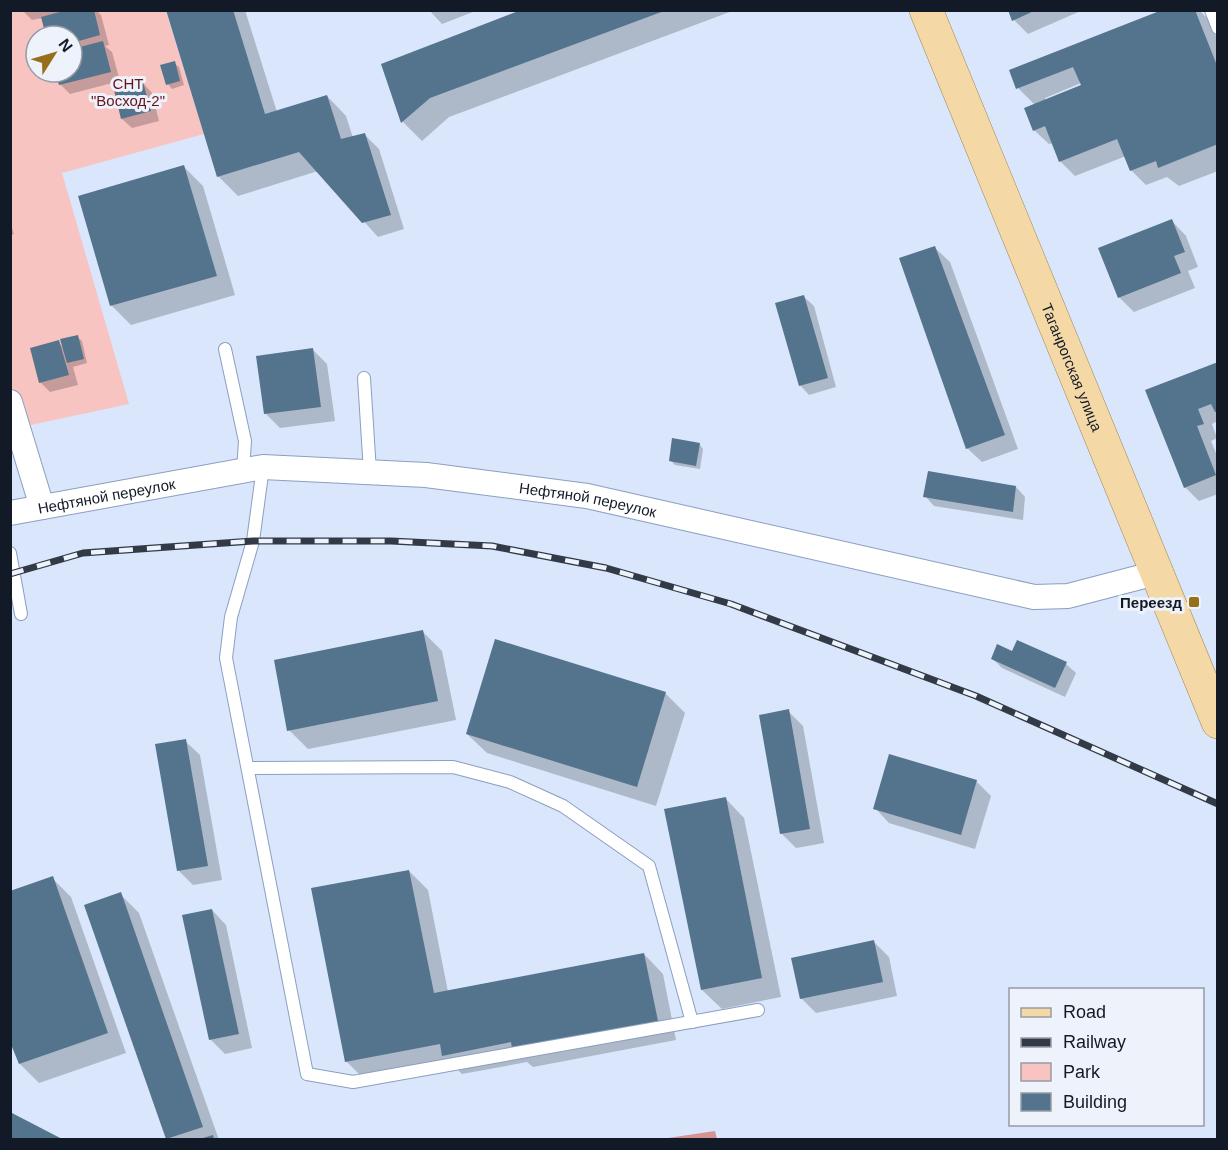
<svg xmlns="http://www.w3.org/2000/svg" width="1228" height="1150" font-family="Helvetica,sans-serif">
<rect width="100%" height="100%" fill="#d9e6fb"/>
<path fill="#f7c4c2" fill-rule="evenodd" d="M11 11H166L204 134 62 173 129 404 26 426 11 440ZM36 36H72V72H36Z"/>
<polygon fill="#d59391" points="715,1131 717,1139 667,1139 668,1138"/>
<g fill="#0003" fill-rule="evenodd">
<polygon points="58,10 59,14 73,10 96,10 101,15 109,45 105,46 112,52 120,81 70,94 60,84 57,72 72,72 72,36 47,36 42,18 32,20 23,11"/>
<polygon points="167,10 245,10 277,112 327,96 346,116 353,138 365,135 379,149 404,229 378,237 318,171 238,196 218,176"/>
<polygon points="429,10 478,10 442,24"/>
<polygon points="525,10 735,10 449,117 422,141 403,122 383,65"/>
<polygon points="1010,10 1083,10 1028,34 1014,20"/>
<path d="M1166 10H1199L1209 20 1218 41V171L1179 186 1167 177 1146 185 1131 170 1126 156 1075 176 1060 161 1053 143 1049 144 1034 130 1035 105 1018 88ZM1081 83 1082 86 1046 101 1045 98Z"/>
<polygon points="174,63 179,67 184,85 172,89 168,84"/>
<polygon points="143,83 152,93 159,121 132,128 122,119"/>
<polygon points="184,167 203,186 235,295 131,325 112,306 80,197"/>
<polygon points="1172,221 1186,236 1198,267 1188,271 1195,288 1134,312 1119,297"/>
<polygon points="10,223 14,234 10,235"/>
<polygon points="935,248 950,262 1018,449 982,462 967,448"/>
<polygon points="804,297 814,306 836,387 809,395 800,385"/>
<polygon points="77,337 82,341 87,363 73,367 78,385 50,392 40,382 58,342 64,348"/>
<polygon points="313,350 327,364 335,421 280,428 265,413"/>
<polygon points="1218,363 1218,421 1212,424 1217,438 1211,441 1218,458 1218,494 1199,501 1185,487 1147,391"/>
<polygon points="699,444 703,449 700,469 675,465 670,460"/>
<polygon points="1016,487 1025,497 1023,520 934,506 925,496"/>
<polygon points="423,632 442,651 456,720 308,749 289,730"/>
<polygon points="496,641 666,694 685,713 656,806 487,753 467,734"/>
<polygon points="1012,653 1066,664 1076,673 1065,697 1002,668 992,658"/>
<polygon points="788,711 803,726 824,843 796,848 781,833"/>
<polygon points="185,741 200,755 222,880 193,885 179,871 156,746"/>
<polygon points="976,781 991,796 975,849 889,823 875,808"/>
<polygon points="725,798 744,818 781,997 722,1009 702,990 666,810"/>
<polygon points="409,871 428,890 448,992 644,954 663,974 676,1040 533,1067 527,1062 462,1074 452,1064 365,1080 346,1061"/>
<polygon points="52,878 71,897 126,1053 39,1083 20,1064"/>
<polygon points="120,894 139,913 219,1140 168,1138 86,905"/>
<polygon points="212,910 226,925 252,1048 225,1054 210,1039"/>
<polygon points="874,942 889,957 897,996 816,1013 801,998"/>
</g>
<g fill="#53748c">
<polygon points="67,10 94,10 100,35 72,43 72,36 46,36 41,17"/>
<polygon points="166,10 233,10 265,114 327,95 341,139 365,133 391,215 362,223 299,152 217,177"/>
<polygon points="521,10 664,11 430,98 401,123 381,64"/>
<polygon points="1008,10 1036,10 1012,21"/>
<polygon points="1162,10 1195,10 1218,68 1218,144 1158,168 1156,161 1130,171 1117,139 1059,162 1045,126 1033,131 1024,108 1081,85 1073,67 1016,89 1009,70"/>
<polygon points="103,41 111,72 59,85 55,72 72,72 72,49"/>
<polygon points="175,61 180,81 166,85 160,65"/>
<polygon points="143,82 151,111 121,119 114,90"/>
<polygon points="184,165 217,276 110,306 78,196"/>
<polygon points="1172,219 1185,252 1174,256 1181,273 1118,298 1098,248"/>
<polygon points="935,246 1005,435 966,449 899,258"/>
<polygon points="804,295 828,378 799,386 775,303"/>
<polygon points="78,335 84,359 67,363 60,339"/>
<polygon points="59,340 69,375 39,383 30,348"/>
<polygon points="313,348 321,407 264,414 256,356"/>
<polygon points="1218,362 1218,411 1215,412 1211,404 1198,409 1204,424 1197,426 1216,475 1184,488 1145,390"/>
<polygon points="672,438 700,443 696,466 669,461"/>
<polygon points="928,471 1016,486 1013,512 923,497"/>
<polygon points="423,630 438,701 287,731 274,660"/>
<polygon points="495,639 666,692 637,787 466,734"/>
<polygon points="1017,640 1067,662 1055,688 991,659 997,644 1012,651"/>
<polygon points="789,709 810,829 780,834 759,715"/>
<polygon points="186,739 208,866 177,871 155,744"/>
<polygon points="889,754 977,780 961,835 873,809"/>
<polygon points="726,797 762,978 701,990 664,809"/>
<polygon points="409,870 434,993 644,953 658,1021 512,1049 511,1042 442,1056 440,1044 345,1062 311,888"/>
<polygon points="53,876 108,1033 19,1064 10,1042 10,891"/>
<polygon points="121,892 203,1127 166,1139 84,905"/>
<polygon points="212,909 239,1034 209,1040 182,915"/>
<polygon points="874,940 883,982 800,999 791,958"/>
<polygon points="10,1112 64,1140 10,1140"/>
<polygon points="213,1135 214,1140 200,1140 200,1139"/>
</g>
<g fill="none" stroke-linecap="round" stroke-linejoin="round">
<g stroke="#8b9fc0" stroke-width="14">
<g id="service">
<polyline points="1211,10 1218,28"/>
<polyline points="225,349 245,441 243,471"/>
<polyline points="364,378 370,472"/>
<polyline points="263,467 253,541 231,617 226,658 307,1074 353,1082 758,1010"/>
<polyline points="10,553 21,614"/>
<polyline points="248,768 453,767 510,782 563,806 649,866 692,1022"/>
</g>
</g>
<g stroke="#8b9fc0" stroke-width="26">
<g id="minor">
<polyline points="10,402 42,507"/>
<path id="s1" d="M10 513 263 467 426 475 587 496 1034 597 1068 596 1156 573"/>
</g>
</g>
<g stroke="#a18553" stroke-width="34">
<g id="primary">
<path id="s2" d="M926 10 1218 722"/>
</g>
</g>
<use href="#service" stroke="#fff" stroke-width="12"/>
<use href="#minor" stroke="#fff" stroke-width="24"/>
<use href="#primary" stroke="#f4d9a6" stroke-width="33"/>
<g stroke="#323a48" stroke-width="7">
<polyline id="rail" points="10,574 83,553 253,541 391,541 492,546 606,568 731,604 976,696 1218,804"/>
</g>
<use href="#rail" stroke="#eef2fa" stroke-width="4.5" stroke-dasharray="14" stroke-linecap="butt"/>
</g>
<rect fill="#976f1a" stroke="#eef2fa" stroke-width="2" x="1188" y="596" width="12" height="12" rx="3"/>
<g text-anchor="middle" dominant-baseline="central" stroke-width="6" stroke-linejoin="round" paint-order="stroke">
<g font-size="15" fill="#63151c" stroke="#eef2fa">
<text x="128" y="83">СНТ<tspan x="128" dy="17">"Восход-2"</tspan></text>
</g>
<g font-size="15" fill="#131a27" stroke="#eef2fa">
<text stroke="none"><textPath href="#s2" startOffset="386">Таганрогская улица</textPath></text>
<text stroke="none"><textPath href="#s1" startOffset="98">Нефтяной переулок</textPath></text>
<text stroke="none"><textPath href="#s1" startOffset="584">Нефтяной переулок</textPath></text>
</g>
<g font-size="15" font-weight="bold" fill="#131a27" stroke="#eef2fa" text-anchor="end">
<text x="1182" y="602">Переезд</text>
</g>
</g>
<rect width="1228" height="1150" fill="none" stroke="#131a27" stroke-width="24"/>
<rect x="1009" y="988" width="195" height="138" fill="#eef2fa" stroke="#969ca6" stroke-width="1.5"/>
<rect x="1021" y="1008" width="30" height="9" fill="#f4d9a6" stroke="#969ca6" stroke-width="1.5"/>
<text x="1063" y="1018" font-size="18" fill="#131a27">Road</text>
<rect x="1021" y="1038" width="30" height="9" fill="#323a48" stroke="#969ca6" stroke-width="1.5"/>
<text x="1063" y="1048" font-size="18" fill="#131a27">Railway</text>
<rect x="1021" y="1063" width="30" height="18" fill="#f7c4c2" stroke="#969ca6" stroke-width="1.5"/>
<text x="1063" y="1078" font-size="18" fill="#131a27">Park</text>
<rect x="1021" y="1093" width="30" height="18" fill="#53748c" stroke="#969ca6" stroke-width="1.5"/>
<text x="1063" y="1108" font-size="18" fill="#131a27">Building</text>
<g transform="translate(54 54) rotate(53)"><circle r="28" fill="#eef2fa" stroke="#969ca6" stroke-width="1.5"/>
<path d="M0-4.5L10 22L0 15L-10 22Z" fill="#976f1a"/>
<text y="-9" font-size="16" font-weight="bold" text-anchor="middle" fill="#131a27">N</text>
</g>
</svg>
